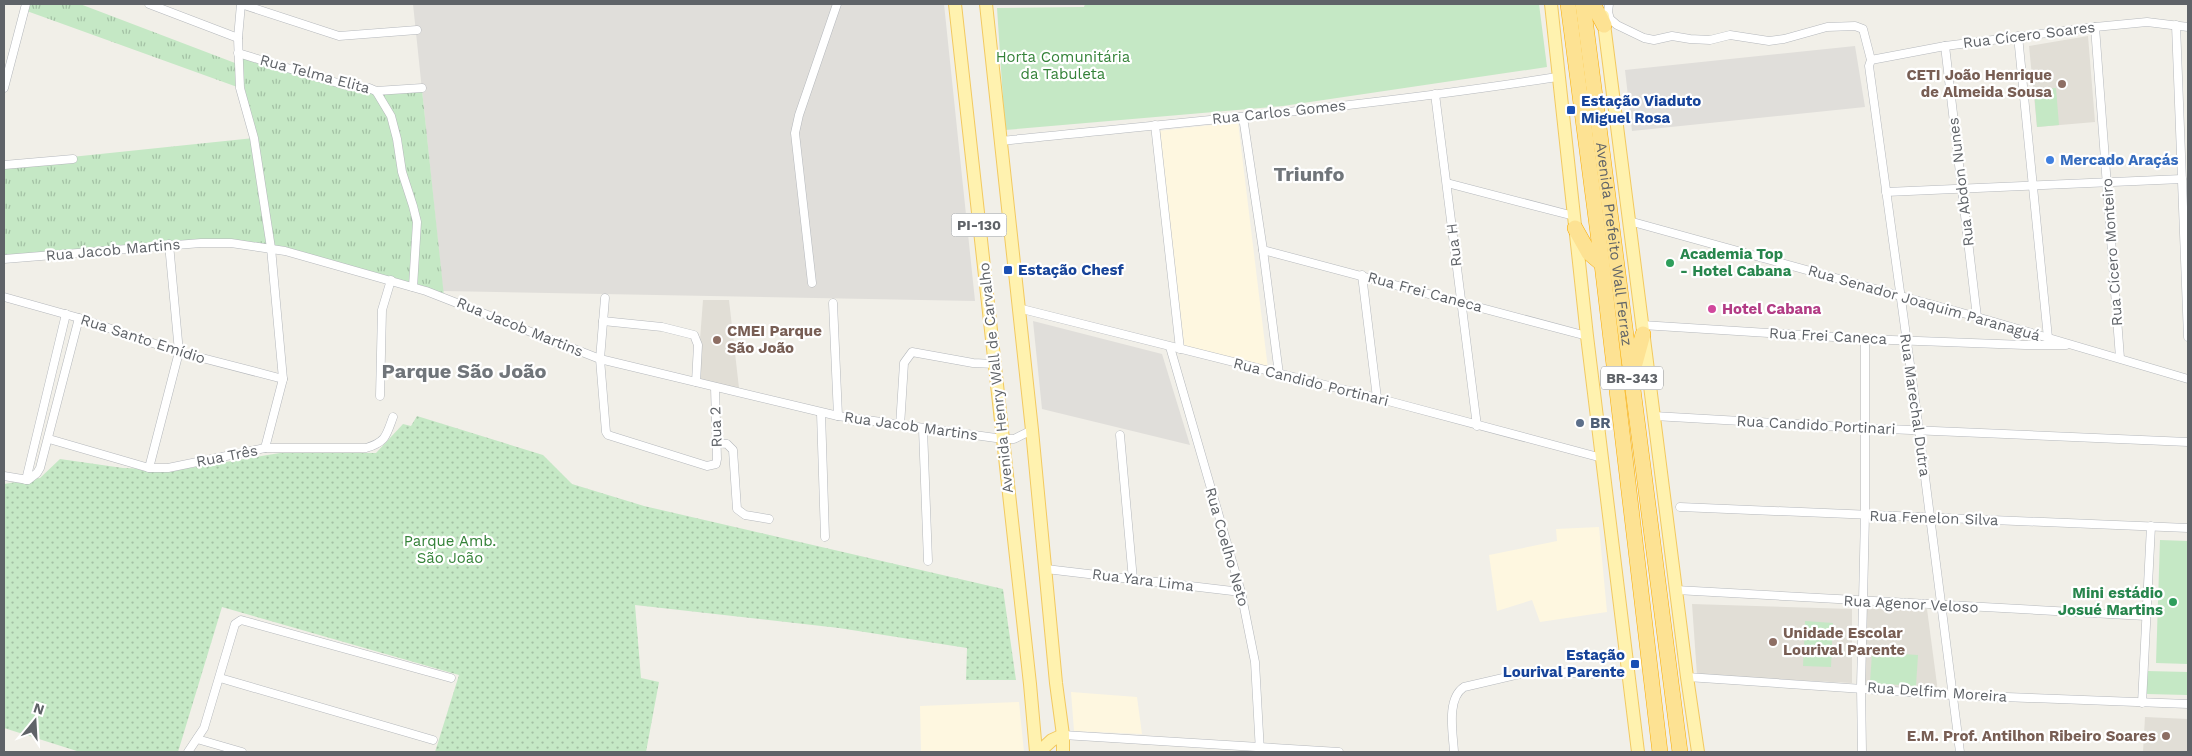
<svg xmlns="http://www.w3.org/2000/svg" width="2192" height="756" font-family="'Work Sans',sans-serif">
<defs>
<pattern id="grass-tufts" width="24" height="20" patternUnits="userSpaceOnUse" patternTransform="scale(1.25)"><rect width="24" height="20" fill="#c5e8c5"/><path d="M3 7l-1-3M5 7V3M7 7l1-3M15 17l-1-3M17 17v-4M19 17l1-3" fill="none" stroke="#a3c0a4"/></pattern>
<pattern id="park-dots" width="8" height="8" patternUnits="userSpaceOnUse" patternTransform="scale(1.25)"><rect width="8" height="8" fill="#c5e8c5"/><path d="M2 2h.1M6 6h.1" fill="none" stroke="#a3c0a4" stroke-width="1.8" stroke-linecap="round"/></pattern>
</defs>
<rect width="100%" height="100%" fill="#f1efe8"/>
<g fill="#fef7e0">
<polygon points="1238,122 1268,369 1184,347 1158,131"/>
<polygon points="1599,527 1607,612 1540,622 1532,600 1497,611 1489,555 1557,541 1556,529"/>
<polygon points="1071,692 1137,697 1142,734 1074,731"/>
<polygon points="1019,702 1024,752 921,752 920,706"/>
</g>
<g fill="#e0deda">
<polygon points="413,4 944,4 975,301 443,291"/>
<polygon points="1855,46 1865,107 1632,131 1625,70"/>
<polygon points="1033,321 1162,354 1190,445 1042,409"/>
</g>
<g fill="#e1ded6">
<polygon points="2088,36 2095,122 2037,127 2029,46"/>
<polygon points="703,300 729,300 739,388 697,379"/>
<polygon points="1692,604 1852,609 1852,683 1697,675"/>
<polygon points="1865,609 1927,609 1938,692 1865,686"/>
<polygon points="2145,717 2188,719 2188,752 2143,752"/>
</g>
<polygon fill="url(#grass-tufts)" points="26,4 80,4 235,63 238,62 238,53 332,85 422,90 444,296 352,267 231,243 4,258 4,164 254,138 244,85 240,88 24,10"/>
<polygon fill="url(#park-dots)" points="417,416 543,455 572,484 644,506 1003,589 1016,680 966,680 967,648 839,628 635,605 641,678 659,682 646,752 435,752 459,675 222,607 178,752 80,752 4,728 4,484 40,478 60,459 123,468 177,470 280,453 376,453 403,424 411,426"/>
<g fill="#c5e8c5">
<polygon points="1085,4 1539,4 1547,67 1283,106 1005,130 997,8 1084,7"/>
<polygon points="2056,88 2059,125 2037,127 2034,90"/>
<polygon points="2160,540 2188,541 2188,664 2156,663"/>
<polygon points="1805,621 1833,623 1831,667 1803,666"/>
<polygon points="1872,652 1918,655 1916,686 1870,683"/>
<polygon points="2147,671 2188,672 2187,695 2147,694"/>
</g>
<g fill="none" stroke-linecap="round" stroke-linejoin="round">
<g stroke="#b5b8bc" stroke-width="9">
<g id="street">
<polyline points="149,4 238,38"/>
<polyline points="241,4 238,38 240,88 254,138 271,248 283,379 265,448"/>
<polyline points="241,4 339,36 417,30"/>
<polyline points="1609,4 1608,12 1610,19 1617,25 1644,38 1654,40 1672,36 1690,39 1710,40 1730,35 1769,41 1784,39 1827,27 1855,26 1863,29 1871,60"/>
<polyline points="2176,25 2188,337"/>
<polyline points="2095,27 2120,358"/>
<polyline points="2018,36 2048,338"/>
<polyline points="1945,46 1977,317"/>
<polyline points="238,53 317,77 348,86 369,88 376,91 422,88"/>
<polyline points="1871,60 1869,66 1919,430 1960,752"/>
<polyline points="1871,60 1945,46 2095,27 2147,22 2188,27"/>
<polyline points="4,88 26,4"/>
<polyline points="376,91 391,116 397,139 402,172 413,206 417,222 413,287"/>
<polyline points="1435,94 1477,426"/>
<polyline points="1243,117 1263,250 1279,374"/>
<polyline points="1155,125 1180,349"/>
<path d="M1000 141C1186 122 1373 106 1557 77"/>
<polyline points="4,165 73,159"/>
<polyline points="1447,183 1574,216"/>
<polyline points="1886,192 2182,179"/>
<polyline points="1629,221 1977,317 2188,379"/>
<polyline points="1263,250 1587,336"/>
<polyline points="4,259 201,243 231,243 285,251 426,291 600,359 838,416 1003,439 1014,439 1032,430"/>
<polyline points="1362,275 1377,398"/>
<polyline points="812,283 795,133 799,115 837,4"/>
<polyline points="4,297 79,318 179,352 283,379"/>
<polyline points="605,298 600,359 606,432 608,435 707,466 716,464 717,459 715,387"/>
<polyline points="833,303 838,416"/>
<polyline points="1018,308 1377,398 1602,458"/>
<polyline points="603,321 662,327 694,335 698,345 696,382"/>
<polyline points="1642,325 1865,339 2025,345 2066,345"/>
<polyline points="1170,347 1241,592 1255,662 1260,752"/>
<polyline points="380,396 382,310 391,280"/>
<polyline points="821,413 825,537"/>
<polyline points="1654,416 1864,428 2188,442"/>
<polyline points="900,426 904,363 912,352 973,363 995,364"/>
<polyline points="923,429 928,561"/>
<polyline points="1120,435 1133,580"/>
<path d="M49 439 149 468H168L265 448H366C386 442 386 436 393 417"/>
<polyline points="717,443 727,444 733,450 737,509 745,515 769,519"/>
<polyline points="149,468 179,352 169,244"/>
<polyline points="4,476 28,480 37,473 40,468 79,318"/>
<polyline points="26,480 66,314"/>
<polyline points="1680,507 2188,528"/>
<polyline points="1046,569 1241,592"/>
<polyline points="1676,590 2146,616"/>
<polyline points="1687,677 1952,695 2188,704"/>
<polyline points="220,678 433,740"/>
<polyline points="2142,703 2151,526"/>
<polyline points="1063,735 1339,752"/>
<polyline points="197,739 242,752"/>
<polyline points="188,752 204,728 235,624 241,620 451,678"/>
<path d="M1454 752C1453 733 1446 699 1464 687L1529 672 1630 675"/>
<polyline points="1862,752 1861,687 1865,515 1865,339"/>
</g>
</g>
<g stroke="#f2c960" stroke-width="14">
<g id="primary">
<polyline points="955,4 1030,684 1036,752"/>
<polyline points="986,4 1032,430 1056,683 1063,735 1063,752"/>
<polyline points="1551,4 1587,336 1638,752"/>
<polyline points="1603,16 1687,677 1698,752"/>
<polyline points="1039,752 1052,740 1063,735"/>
</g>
</g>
<g stroke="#f9ab00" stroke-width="16">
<g id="highway">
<polyline points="1568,4 1602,264 1660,752"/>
<path id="s1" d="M1583 4 1680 752"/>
<polyline points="1593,4 1604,25"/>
<polyline points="1575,228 1589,253 1602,264"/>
<polyline points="1634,367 1643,334"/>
</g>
</g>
<use href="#street" stroke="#fff" stroke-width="8"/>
<use href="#primary" stroke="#fff2af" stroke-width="12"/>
<use href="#highway" stroke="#fde293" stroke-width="15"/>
</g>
<g fill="#8d6e63" stroke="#fff" stroke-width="2">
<circle cx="2062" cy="84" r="5"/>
<circle cx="717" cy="340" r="5"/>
<circle cx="1773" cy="642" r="5"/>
<circle cx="2166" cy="736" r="5"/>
</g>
<g fill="#1a4fb4" stroke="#fff" stroke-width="2">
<rect x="1566" y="105" width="10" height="10" rx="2.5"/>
<rect x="1003" y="265" width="10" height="10" rx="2.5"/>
<rect x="1630" y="659" width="10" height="10" rx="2.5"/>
</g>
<circle fill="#3f7fe0" stroke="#fff" stroke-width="2" cx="2050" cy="160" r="5"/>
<g fill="#2e9e5b" stroke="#fff" stroke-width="2">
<circle cx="1670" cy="263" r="5"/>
<circle cx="2173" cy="602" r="5"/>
</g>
<circle fill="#d1479c" stroke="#fff" stroke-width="2" cx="1712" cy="309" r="5"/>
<circle fill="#5c6f8a" stroke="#fff" stroke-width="2" cx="1580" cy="423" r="5"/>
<g text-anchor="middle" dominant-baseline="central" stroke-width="4.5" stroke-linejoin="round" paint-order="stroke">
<g fill="#fff" stroke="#8f9295" stroke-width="1">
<rect x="951.5" y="213.5" width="55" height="23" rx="4"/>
<rect x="1601" y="366.5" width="62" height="23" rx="4"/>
</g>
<g font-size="14" font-weight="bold" fill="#5f6368">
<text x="979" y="225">PI-130</text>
<text x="1632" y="378">BR-343</text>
</g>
<g font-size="15" fill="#5f6368" stroke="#fff">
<text transform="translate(2029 35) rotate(-7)">Rua Cícero Soares</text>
<text transform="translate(315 74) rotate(15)">Rua Telma Elita</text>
<text transform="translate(1279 112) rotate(-6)">Rua Carlos Gomes</text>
<text transform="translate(1961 182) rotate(-97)">Rua Abdon Nunes</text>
<text stroke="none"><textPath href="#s1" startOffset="242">Avenida Prefeito Wall Ferraz</textPath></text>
<text transform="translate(1454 245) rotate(-97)">Rua H</text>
<text transform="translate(113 250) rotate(-5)">Rua Jacob Martins</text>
<text transform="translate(2112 252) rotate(-94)">Rua Cícero Monteiro</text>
<text transform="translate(1425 292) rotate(15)">Rua Frei Caneca</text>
<text transform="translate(1924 303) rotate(16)">Rua Senador Joaquim Paranaguá</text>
<text transform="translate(520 327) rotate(22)">Rua Jacob Martins</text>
<text transform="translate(1828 336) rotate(3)">Rua Frei Caneca</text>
<text transform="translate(143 339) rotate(18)">Rua Santo Emídio</text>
<text transform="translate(996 378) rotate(-96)">Avenida Henry Wall de Carvalho</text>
<text transform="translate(1311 382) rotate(14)">Rua Candido Portinari</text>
<text transform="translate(1915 405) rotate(82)">Rua Marechal Dutra</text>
<text transform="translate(1816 425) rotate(3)">Rua Candido Portinari</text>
<text transform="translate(911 426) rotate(8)">Rua Jacob Martins</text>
<text transform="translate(716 427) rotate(-92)">Rua 2</text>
<text transform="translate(227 456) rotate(-11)">Rua Três</text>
<text transform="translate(1934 518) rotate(2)">Rua Fenelon Silva</text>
<text transform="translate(1227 547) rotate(74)">Rua Coelho Neto</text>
<text transform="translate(1143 580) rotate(7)">Rua Yara Lima</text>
<text transform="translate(1911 604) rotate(3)">Rua Agenor Veloso</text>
<text transform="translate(1937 692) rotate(4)">Rua Delfim Moreira</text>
</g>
<g font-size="15" fill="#348238" stroke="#fff">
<text x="1063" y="57">Horta Comunitária<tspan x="1063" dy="17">da Tabuleta</tspan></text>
<text x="450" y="541">Parque Amb.<tspan x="450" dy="17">São João</tspan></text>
</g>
<g font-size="15" font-weight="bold" fill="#785e54" stroke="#fff" text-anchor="end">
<text x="2052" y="75">CETI João Henrique<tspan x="2052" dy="17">de Almeida Sousa</tspan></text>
<text x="727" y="331" text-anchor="start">CMEI Parque<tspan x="727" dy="17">São João</tspan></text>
<text x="1783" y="633" text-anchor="start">Unidade Escolar<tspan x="1783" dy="17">Lourival Parente</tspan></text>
<text x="2156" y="736">E.M. Prof. Antilhon Ribeiro Soares</text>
</g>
<g font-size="15" font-weight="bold" fill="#164399" stroke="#fff" text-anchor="start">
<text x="1581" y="101">Estação Viaduto<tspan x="1581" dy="17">Miguel Rosa</tspan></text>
<text x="1018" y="270">Estação Chesf</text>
<text x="1625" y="655" text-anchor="end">Estação<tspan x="1625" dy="17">Lourival Parente</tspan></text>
</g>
<g font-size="15" font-weight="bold" fill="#366cbe" stroke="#fff" text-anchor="start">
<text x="2060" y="160">Mercado Araçás</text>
</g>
<g font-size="15" font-weight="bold" fill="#27864d" stroke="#fff" text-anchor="start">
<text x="1680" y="254">Academia Top<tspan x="1680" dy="17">- Hotel Cabana</tspan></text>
<text x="2163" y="593" text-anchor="end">Mini estádio<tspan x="2163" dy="17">Josué Martins</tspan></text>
</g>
<g font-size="15" font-weight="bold" fill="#b23c85" stroke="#fff" text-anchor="start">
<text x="1722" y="309">Hotel Cabana</text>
</g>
<g font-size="15" font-weight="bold" fill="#4e5e75" stroke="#fff" text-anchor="start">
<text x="1590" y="423">BR</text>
</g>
<g font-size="20" font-weight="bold" fill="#70757a" stroke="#fff">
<text x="1309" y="174">Triunfo</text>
<text x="464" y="371">Parque São João</text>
</g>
</g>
<rect width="2192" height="756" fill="none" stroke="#5f6368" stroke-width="10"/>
<g transform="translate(35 721) rotate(18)" stroke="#ffffff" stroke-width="4" paint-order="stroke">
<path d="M0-4L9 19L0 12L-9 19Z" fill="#5f6368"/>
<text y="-8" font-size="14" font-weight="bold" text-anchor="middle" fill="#5f6368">N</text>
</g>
</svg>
